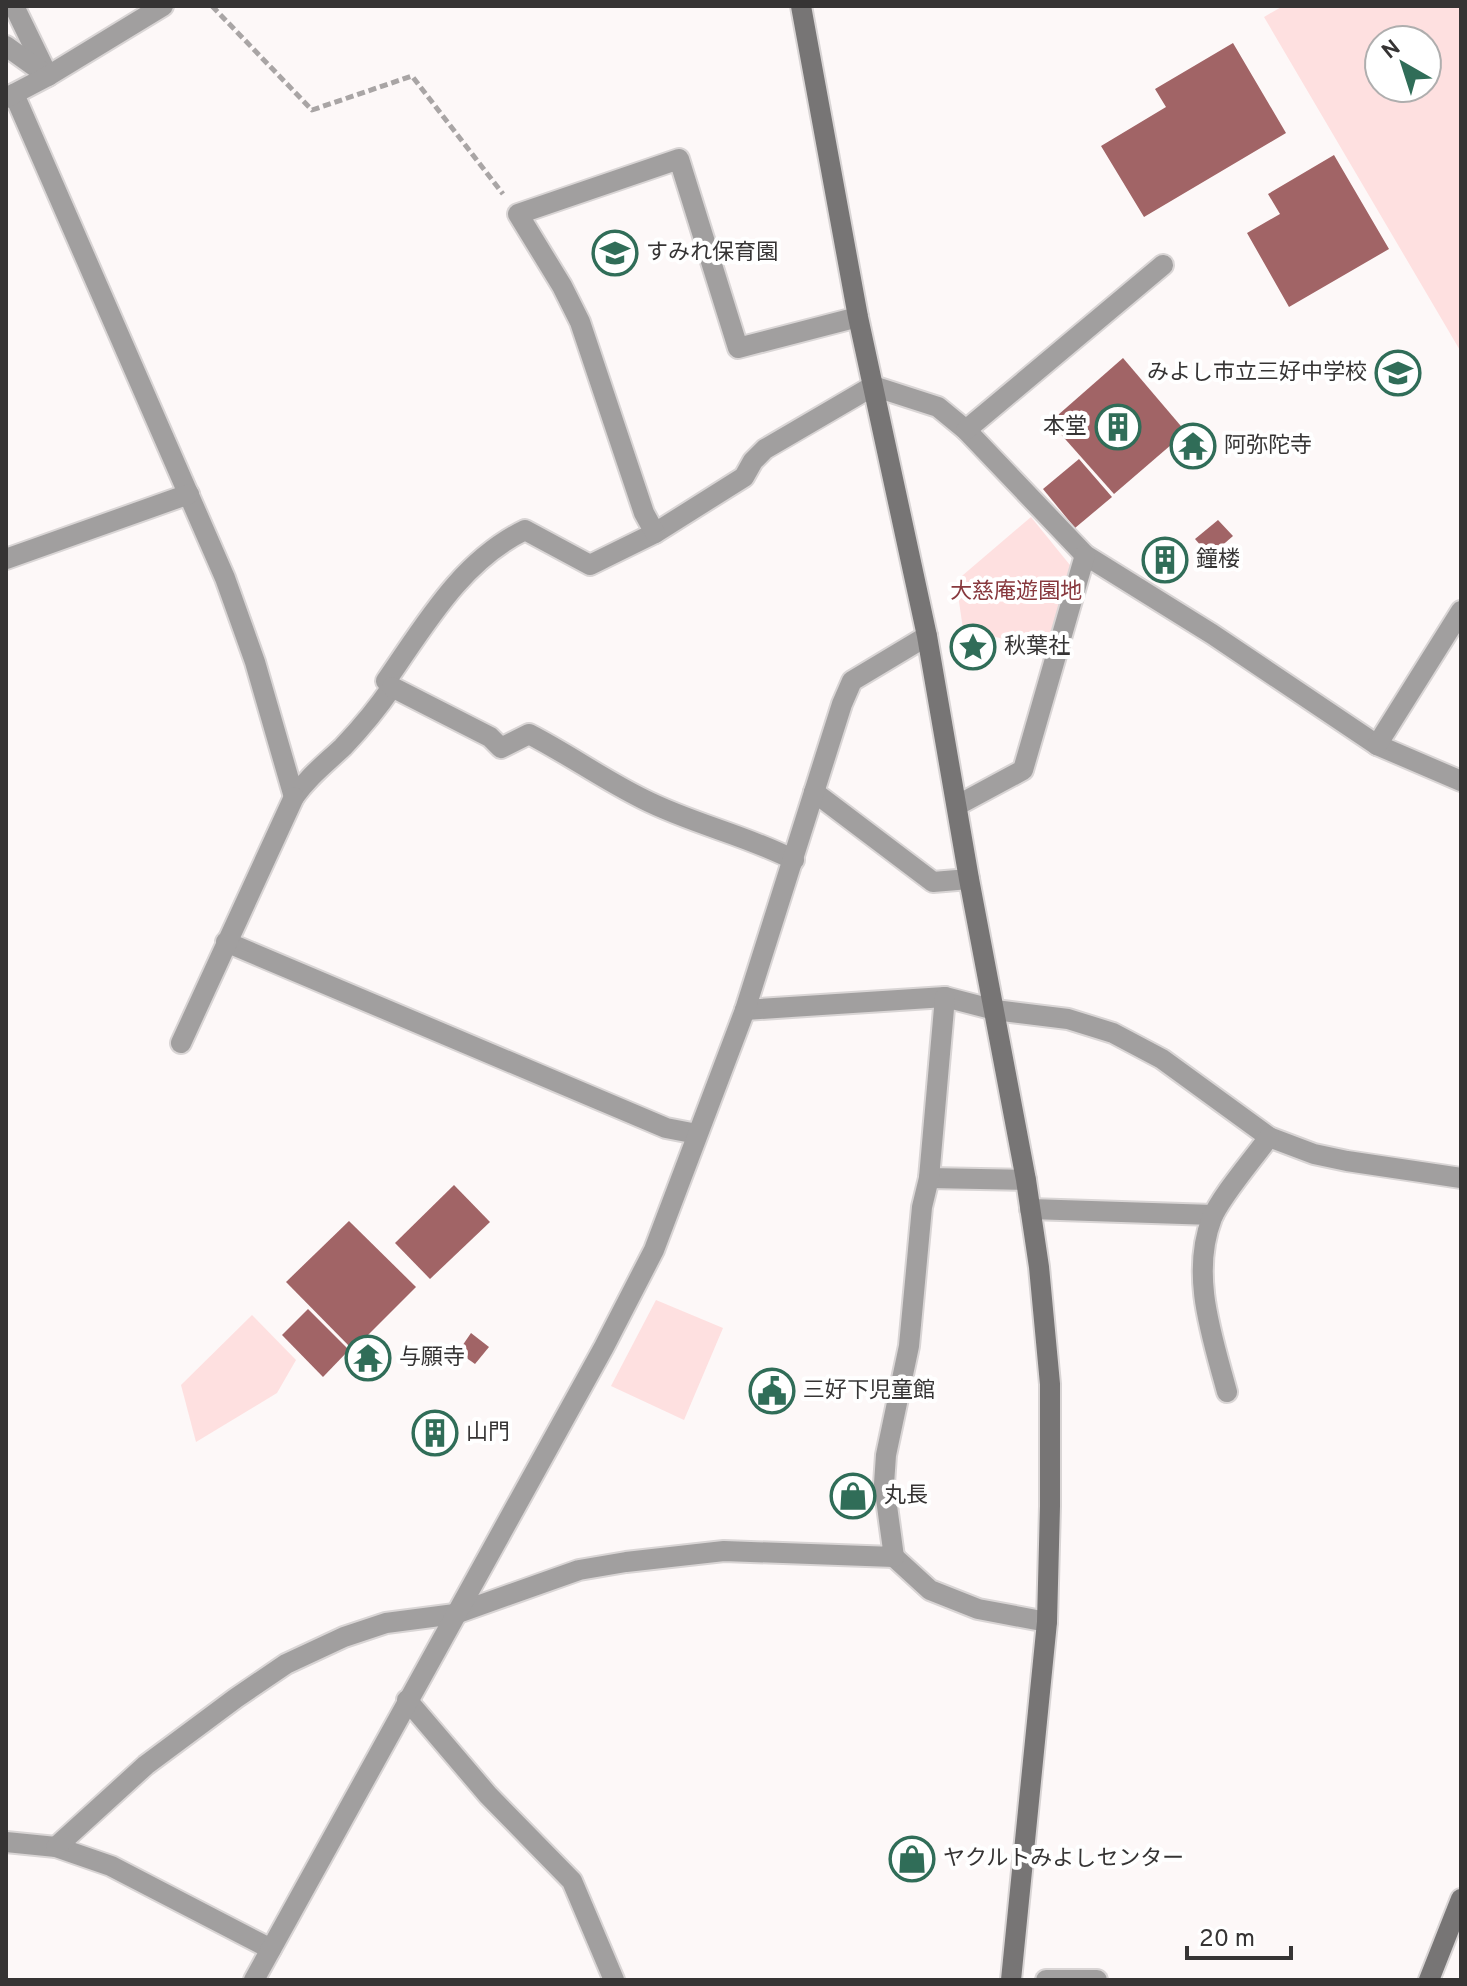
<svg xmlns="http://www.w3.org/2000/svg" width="1467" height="1986" font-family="Overpass,'Noto Sans JP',sans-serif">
<rect width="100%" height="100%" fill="#fdf8f8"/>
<g fill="#fee0e0" fill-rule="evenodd">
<path d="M1283 6H1461V352L1264 17ZM1379 40H1427V88H1379Z"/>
<polygon points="1031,517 1074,570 1045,649 963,629 956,581"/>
<polygon points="656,1300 723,1328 684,1420 611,1386"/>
<polygon points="252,1315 296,1360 277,1393 196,1442 181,1385"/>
</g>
<g fill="#a16466">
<polygon points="1233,43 1286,133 1144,217 1101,146 1166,107 1155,89"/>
<polygon points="1334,155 1389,249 1289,307 1247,233 1280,214 1268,194"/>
<polygon points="1123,358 1186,432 1114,494 1050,422"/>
<polygon points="1079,459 1112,497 1075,528 1043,489"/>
<polygon points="1218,520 1233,536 1210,556 1195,539"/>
<polygon points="1166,542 1184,561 1163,579 1146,559"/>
<polygon points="454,1185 490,1222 430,1279 395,1243"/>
<polygon points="349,1221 416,1287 353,1350 286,1282"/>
<polygon points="308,1309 349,1350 323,1377 282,1335"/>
<polygon points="471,1333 489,1347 475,1364 458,1352"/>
<polygon points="435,1411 456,1432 435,1454 414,1433"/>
</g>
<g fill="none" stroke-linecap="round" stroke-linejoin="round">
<g stroke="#d9d5d5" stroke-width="24">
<g id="street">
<polyline points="14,6 48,76"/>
<polyline points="6,46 45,74"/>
<path d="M14 94 225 578 255 662 294 797C308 777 325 764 343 747 361 728 377 709 392 687L386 681C425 625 461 561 525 530L590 565 655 533 744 477 753 461 765 449 873 386 938 407 966 430 1085 555 1212 634 1377 745 1461 781"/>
<polyline points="6,98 48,76 163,6"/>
<polyline points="966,430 1163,265"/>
<polyline points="655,533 644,513 580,322 562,286 518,214 679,159 738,348 858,317"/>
<polyline points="6,559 189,494"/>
<path d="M392 687 490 737 501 748 529 734C568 754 604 780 643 799 692 824 746 835 794 860"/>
<polyline points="1377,745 1461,611"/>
<polyline points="814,792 933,882 969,879"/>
<polyline points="958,805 1023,770 1085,555"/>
<polyline points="226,942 666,1128 697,1134"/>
<polyline points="745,1010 945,997 995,1010 1068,1019 1113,1033 1162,1059 1269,1137 1314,1154 1347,1161 1461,1178"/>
<polyline points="181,1043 294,797"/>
<polyline points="929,1178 1026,1180"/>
<polyline points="1030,1209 1213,1215"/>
<path d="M1227 1392C1212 1336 1190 1275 1212 1218 1221 1196 1254 1158 1269 1137"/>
<polyline points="894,1557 930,1590 978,1609 1047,1622"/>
<polyline points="407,1700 488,1795 572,1881 614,1980"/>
<polyline points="6,1842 56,1847 111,1866 271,1949"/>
<polyline points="56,1847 146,1765 236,1698 286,1664 344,1637 386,1623 455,1614 579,1570 626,1562 724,1551 894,1557 884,1484 886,1455 909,1346 922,1207 929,1178 945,997"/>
<polyline points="254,1980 604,1347 654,1250 745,1010 842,704 852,681 927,636"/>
<polyline points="1046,1980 1097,1980"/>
</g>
</g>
<g stroke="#d9d5d5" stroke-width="24">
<g id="secondary">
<polyline points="801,6 858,317 927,636 969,879 1026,1180 1039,1267 1050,1384 1050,1506 1047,1622 1011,1980"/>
<polyline points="1429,1980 1461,1899"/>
</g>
</g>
<polyline stroke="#a9a5a5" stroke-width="5" stroke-dasharray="8 4" stroke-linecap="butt" points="212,6 312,110 412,76 503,194"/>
<use href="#street" stroke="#a19f9f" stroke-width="20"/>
<use href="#secondary" stroke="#777575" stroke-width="20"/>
</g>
<defs>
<g id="school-ring" transform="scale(2.3)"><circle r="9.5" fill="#fff" stroke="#306d58" stroke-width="1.5"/><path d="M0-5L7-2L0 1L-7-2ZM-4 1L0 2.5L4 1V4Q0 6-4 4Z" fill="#306d58"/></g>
<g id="building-ring" transform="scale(2.3)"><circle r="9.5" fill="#fff" stroke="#306d58" stroke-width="1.5"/><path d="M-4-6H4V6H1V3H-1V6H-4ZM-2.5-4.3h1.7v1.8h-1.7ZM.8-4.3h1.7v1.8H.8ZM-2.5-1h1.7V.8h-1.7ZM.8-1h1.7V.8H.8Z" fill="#306d58"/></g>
<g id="temple-ring" transform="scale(2.3)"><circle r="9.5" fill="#fff" stroke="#306d58" stroke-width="1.5"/><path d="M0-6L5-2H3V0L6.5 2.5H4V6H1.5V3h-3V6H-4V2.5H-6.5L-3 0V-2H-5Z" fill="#306d58"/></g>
<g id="sight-ring" transform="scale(2.3)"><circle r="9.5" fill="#fff" stroke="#306d58" stroke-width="1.5"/><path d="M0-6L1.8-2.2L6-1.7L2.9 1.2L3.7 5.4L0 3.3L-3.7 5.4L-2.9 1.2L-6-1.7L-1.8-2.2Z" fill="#306d58"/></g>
<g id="civic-ring" transform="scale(2.3)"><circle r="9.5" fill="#fff" stroke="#306d58" stroke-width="1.5"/><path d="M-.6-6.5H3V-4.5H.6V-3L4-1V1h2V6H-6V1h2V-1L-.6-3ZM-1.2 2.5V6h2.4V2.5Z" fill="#306d58"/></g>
<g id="shop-ring" transform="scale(2.3)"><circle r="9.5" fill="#fff" stroke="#306d58" stroke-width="1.5"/><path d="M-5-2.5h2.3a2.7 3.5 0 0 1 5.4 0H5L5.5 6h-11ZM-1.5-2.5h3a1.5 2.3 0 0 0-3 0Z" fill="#306d58"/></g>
</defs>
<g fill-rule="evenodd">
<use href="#school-ring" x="615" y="253"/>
<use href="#school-ring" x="1398" y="373"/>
<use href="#building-ring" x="1118" y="427"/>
<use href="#temple-ring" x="1193" y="446"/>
<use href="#building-ring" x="1165" y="560"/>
<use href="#sight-ring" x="973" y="647"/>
<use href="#temple-ring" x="368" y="1358"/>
<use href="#civic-ring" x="772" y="1391"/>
<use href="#building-ring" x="435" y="1433"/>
<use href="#shop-ring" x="853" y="1496"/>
<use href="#shop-ring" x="912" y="1859"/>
</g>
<g text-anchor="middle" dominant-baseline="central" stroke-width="8" stroke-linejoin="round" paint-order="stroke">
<g font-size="22" fill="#363434" stroke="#fff" text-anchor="start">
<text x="646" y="253">すみれ保育園</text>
<text x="1367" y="373" text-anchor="end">みよし市立三好中学校</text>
<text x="1087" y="427" text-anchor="end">本堂</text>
<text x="1224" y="446">阿弥陀寺</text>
<text x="1196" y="560">鐘楼</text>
<text x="1004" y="647">秋葉社</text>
<text x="399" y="1358">与願寺</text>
<text x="803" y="1391">三好下児童館</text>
<text x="466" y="1433">山門</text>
<text x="884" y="1496">丸長</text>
<text x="943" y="1859">ヤクルトみよしセンター</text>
</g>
<g font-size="22" fill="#88393e" stroke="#fff">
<text x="1016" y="592">大慈庵遊園地</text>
</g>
</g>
<rect width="1467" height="1986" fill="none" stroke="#363434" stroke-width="16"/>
<g transform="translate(1403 64) rotate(321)"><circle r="38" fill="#ffffff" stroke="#afaeae" stroke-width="2"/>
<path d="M0-6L14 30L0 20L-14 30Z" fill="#306d58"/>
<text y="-12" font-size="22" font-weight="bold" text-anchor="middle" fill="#363434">N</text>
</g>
<path d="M1187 1946v12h104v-12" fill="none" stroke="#363434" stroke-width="4"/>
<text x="1199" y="1946" font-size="24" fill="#363434" stroke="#ffffff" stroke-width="6" paint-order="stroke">20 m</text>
</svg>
